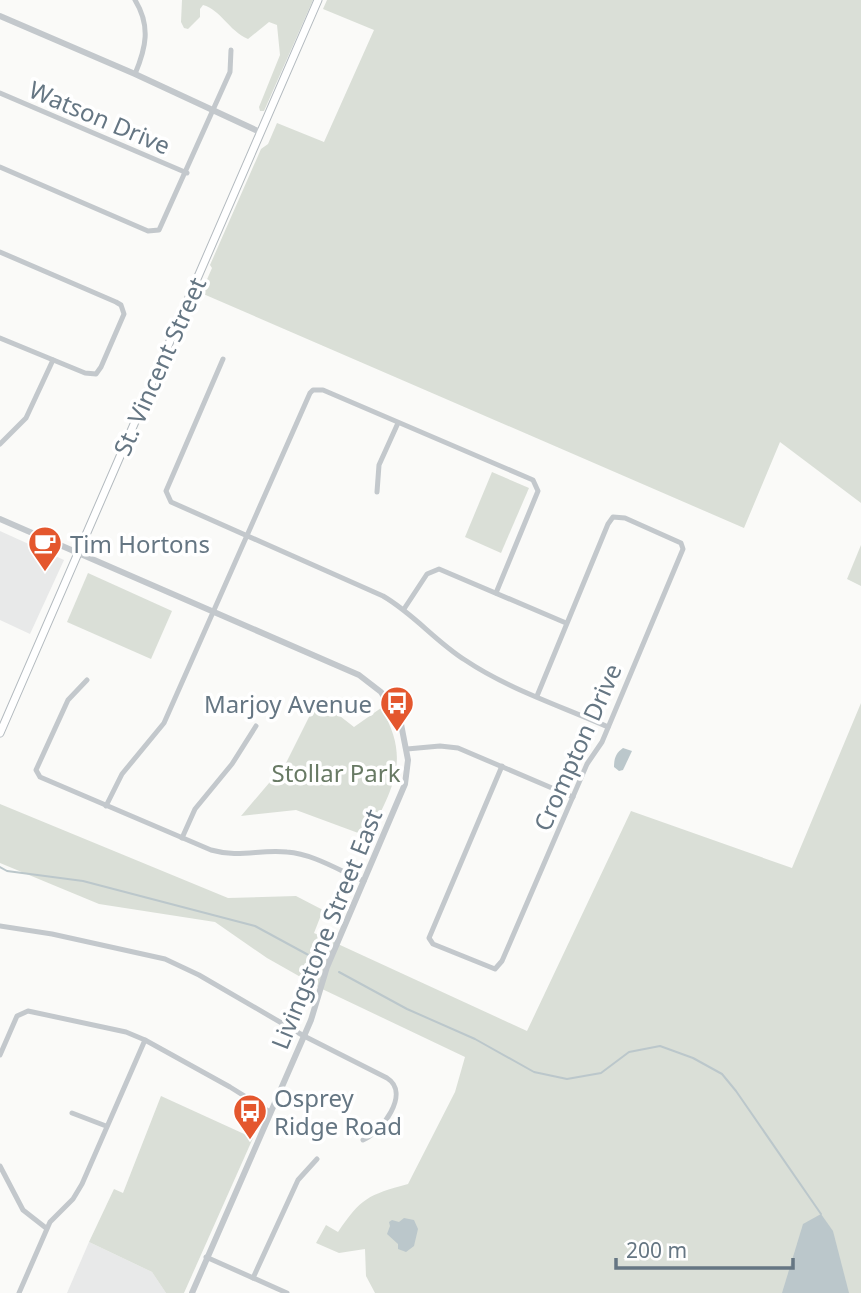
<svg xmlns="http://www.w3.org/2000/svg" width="861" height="1293" font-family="'Noto Sans',sans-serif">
<rect width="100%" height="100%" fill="#fafaf8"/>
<g fill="#e8e9e9">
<polygon points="0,531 64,560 30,634 0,620"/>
<polygon points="89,1242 152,1272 166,1293 67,1293"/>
</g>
<g fill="#dadfd7">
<path d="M182 0H313L264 111H260L259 107 280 55 277 25 269 22 248 39C228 30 221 10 203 5L200 9V17L188 29 184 28 181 22Z"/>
<polygon points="327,0 861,0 861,503 780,442 744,528 201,293 212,268 210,265 261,149 268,144 277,123 324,142 374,30 323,9"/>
<polygon points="492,472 529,488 501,553 465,537"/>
<polygon points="861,545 861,586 847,579"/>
<polygon points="88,573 172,611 151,659 67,622"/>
<path d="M318 699 354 727 381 708C412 761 392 787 369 837L296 810 241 816 286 763Z"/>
<path d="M861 703V1293H375L366 1276 365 1249 339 1253 316 1243 326 1225 338 1232C361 1198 368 1195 408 1184L455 1092 465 1057 320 988 267 958 215 922 99 904 0 863V804L228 898 296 896 323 910 314 933 527 1031 631 811 792 868Z"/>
<polygon points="161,1096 253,1138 184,1293 166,1293 152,1272 89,1242 114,1189 123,1193"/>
</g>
<g fill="#bbc7cb">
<path d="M623 748 632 751 623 770 619 771 614 767C614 758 616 753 623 748Z"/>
<polygon points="821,1214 833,1231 849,1293 782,1293 803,1224"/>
<polygon points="404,1218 414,1220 418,1229 414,1246 406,1252 398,1249 398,1244 387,1234 390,1226 389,1222 392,1220 399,1222"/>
</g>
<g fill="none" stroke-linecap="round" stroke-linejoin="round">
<g stroke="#bbc7cb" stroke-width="2">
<polyline points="0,867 7,871 83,881 255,926 325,964"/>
<polyline points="339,972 407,1009 475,1039 534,1072 567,1079 601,1073 629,1052 660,1046 693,1058 722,1074 736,1091 821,1214"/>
</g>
<g stroke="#b3babf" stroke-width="9">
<polyline id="secondary" points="0,733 318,0"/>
</g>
<g stroke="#c3c8cc" stroke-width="5">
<path d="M135 74C146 48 151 26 135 0"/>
<polyline points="0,93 187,173"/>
<polyline points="0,167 148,231 159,230 230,72 231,50"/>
<polyline points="0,252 116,302 121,305 124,314 101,367 96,374 85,373 0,338"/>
<path d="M223 359 166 491 171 502 383 596C414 614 435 641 465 660 508 689 561 706 608 727"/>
<polyline points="0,444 26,418 53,360"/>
<polyline points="377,492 379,465 398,423"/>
<polyline points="404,609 427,574 439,569 566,623"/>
<path d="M87 680 68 700 36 770 40 777 211 850C239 858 260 849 287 852 314 854 340 871 364 881"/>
<polyline points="407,749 440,746 458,748 573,797"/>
<polyline points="502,766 429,938 433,944 495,969 502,961 587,764 602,742 683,549 681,543 625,518 613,517 608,524 537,696"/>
<polyline points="106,806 122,774 164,723 310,393 313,390 323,390 533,480 538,491 496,593"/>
<polyline points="182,838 195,809 232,764 256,726"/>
<path d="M0 926 52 934 165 959 199 975 304 1036 387 1078C411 1093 382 1132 363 1140"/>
<polyline points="0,1055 17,1016 28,1011 126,1032 145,1040 230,1087 270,1112"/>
<polyline points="72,1113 106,1126"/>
<polyline points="0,1166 23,1210 46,1228"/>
<polyline points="206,1257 287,1293"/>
<polyline points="253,1278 298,1180 317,1159"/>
<polyline points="19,1293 50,1222 73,1199 82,1184 145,1040"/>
</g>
<g stroke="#c3c8cc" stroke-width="6">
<polyline points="0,16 135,74 260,132"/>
<polyline points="0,519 359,675 381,692 401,724 408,760 405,784 327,967 311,1020 192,1293"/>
</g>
<use href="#secondary" stroke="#fff" stroke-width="7"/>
</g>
<defs>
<g id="cafe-pin" transform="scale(1.75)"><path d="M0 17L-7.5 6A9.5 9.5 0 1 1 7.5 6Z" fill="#e4572e" stroke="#fff"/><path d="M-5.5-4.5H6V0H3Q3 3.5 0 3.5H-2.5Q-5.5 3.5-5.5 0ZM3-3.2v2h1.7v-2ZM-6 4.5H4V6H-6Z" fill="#fff"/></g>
<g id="bus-pin" transform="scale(1.75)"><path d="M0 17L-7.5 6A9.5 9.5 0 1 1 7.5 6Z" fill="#e4572e" stroke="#fff"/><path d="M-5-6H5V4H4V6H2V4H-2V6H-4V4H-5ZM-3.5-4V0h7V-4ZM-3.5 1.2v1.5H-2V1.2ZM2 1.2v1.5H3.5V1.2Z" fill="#fff"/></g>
</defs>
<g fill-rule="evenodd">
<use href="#cafe-pin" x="45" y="543"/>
<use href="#bus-pin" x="397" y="703"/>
<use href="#bus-pin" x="250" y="1111"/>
</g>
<g text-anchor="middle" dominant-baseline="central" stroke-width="7" stroke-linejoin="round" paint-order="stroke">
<g font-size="24" fill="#657683" stroke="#fff">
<text transform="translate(100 117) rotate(23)">Watson Drive</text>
<text transform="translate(159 366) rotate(-66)">St. Vincent Street</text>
<text transform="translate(577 747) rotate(-66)">Crompton Drive</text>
<text transform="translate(326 929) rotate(-68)">Livingstone Street East</text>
</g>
<g font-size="24" fill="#657683" stroke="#fff" text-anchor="start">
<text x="70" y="543">Tim Hortons</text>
<text x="372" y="703" text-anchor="end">Marjoy Avenue</text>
<text x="274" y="1097">Osprey<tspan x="274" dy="28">Ridge Road</tspan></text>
</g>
<g font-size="24" fill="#687a64" stroke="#fff">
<text x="336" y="772">Stollar Park</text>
</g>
</g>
<path d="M616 1258v10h177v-10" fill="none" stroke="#657683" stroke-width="3.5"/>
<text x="626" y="1258" font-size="21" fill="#657683" stroke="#ffffff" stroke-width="5" paint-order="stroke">200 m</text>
</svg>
